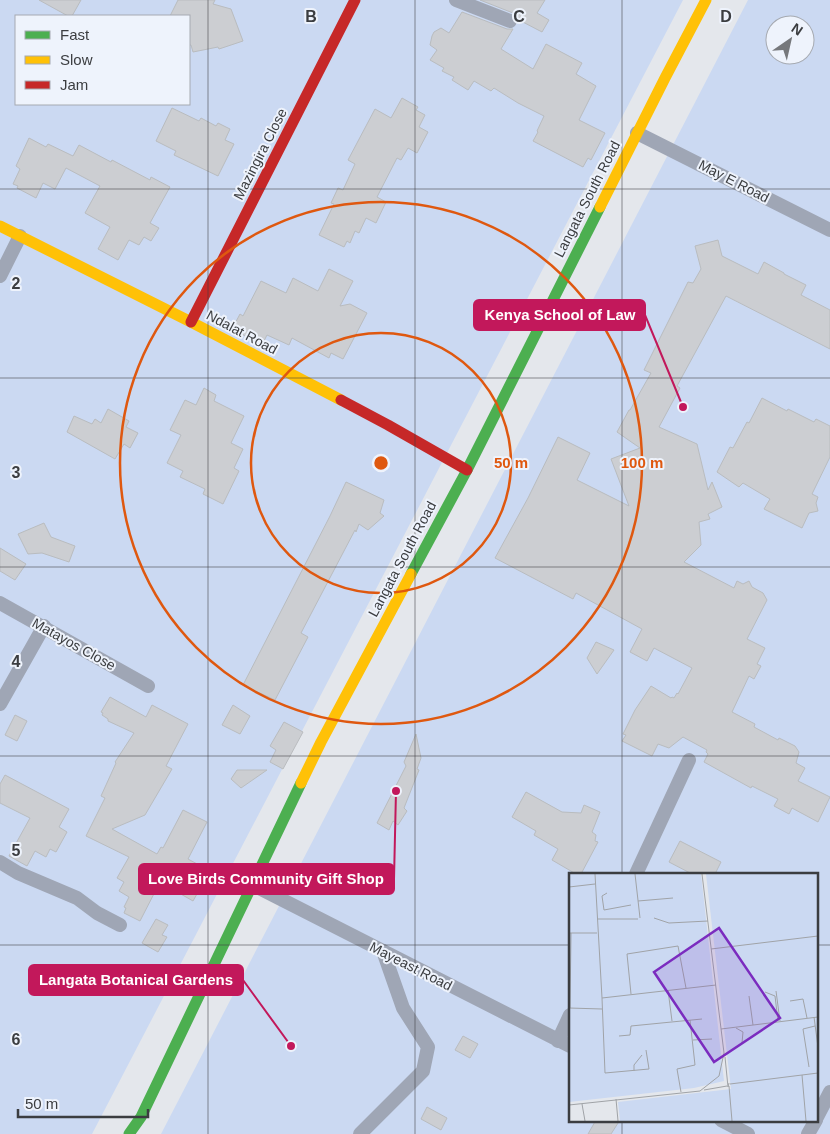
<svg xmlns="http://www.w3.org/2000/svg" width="830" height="1134" font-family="Arial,sans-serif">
<rect width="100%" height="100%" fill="#e4e7ec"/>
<g fill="#cbd9f2" fill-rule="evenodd">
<path d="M0 0H683L92 1134H0ZM16 16H189V104H16Z"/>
<path d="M748 0H830V1134H161ZM775 25H805V55H775ZM570 874H816V1120H570Z"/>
</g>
<g fill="#ccced2" stroke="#b9bcbf">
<polygon points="39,0 81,0 72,16 68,16"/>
<polygon points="178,0 215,0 213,4 231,9 243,41 219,49 218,47 193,52 191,45 189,45 189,16 170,16"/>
<polygon points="480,0 545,0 537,13 549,20 542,32 519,20 517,16 513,13"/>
<polygon points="462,12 507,29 513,29 501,49 533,69 546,44 582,63 576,74 596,86 579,120 605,133 591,160 588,158 583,167 533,141 538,132 537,131 544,116 518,103 494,88 491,91 474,81 468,90 452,80 454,77 442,71 444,68 430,60 437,50 430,45 432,36 434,32 441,28 449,33"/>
<polygon points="402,98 418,107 416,110 425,115 419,127 428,132 417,153 408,148 401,160 397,158 377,197 386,202 376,223 366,218 359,233 355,231 350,243 347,241 344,247 319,235 334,204 331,203 338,188 343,190 355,164 348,160 375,109 391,118"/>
<polygon points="172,108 199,121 201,118 216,126 218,123 230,129 225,140 234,144 218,176 174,155 176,151 156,141"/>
<polygon points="29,138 46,147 48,144 73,156 79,145 111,162 112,160 150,180 151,177 170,187 150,223 159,228 151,241 144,237 139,245 129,240 118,260 98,249 110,227 85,213 100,186 66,168 55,189 43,183 36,198 17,188 18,186 13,184 20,169 16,166"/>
<polygon points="718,240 722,256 758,274 764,262 784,273 784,274 806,285 801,295 830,310 830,349 726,296 677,386 680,388 659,427 697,444 708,490 712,482 722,507 708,514 710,519 699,522 701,545 684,562 734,588 737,581 743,584 749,581 752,587 763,593 767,600 747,639 765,648 757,664 761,666 754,679 749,676 732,712 755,724 754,727 778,740 779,738 795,746 799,752 796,763 805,768 798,781 830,797 818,822 792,808 789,814 774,806 778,799 752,786 751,788 704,762 708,754 706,752 707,750 683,737 669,748 658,744 652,756 622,741 626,735 623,734 635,710 651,686 671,698 672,697 674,698 677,693 678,694 692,668 654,648 647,661 630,652 642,629 576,593 573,599 495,558 528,498 558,437 590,453 577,480 629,506 611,459 640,448 617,432 629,410 630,410 651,373 644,370 688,282 693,283 701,269 695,246"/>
<polygon points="329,269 353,281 340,306 350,304 367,313 343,359 331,353 329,358 292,338 289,345 267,335 262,345 232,329 240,314 243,316 261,281 286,293 293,278 318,291"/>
<polygon points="204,388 216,395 214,401 244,416 231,443 243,449 234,468 239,471 223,504 203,494 205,489 180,477 183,471 167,463 181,435 170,430 185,400 196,405"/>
<polygon points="762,398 787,411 788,409 814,422 816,419 830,426 830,457 812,494 818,497 816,503 818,511 809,513 802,528 764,509 770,499 743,483 739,487 717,472 730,447 733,448 747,422 749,423"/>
<polygon points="108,409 129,421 126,427 138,433 130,448 124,444 115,459 67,432 74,416 92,424 95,419 101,423"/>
<polygon points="346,482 384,500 380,513 384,516 368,530 359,524 356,532 355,530 301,633 308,637 275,700 243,685 330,516"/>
<polygon points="44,523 51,537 75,546 69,562 42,553 28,554 18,534"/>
<polygon points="0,548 26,564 15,580 0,571"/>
<polygon points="596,642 614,650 597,674 587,658"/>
<polygon points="110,697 146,717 152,705 188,724 166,766 172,769 145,815 112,829 157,854 161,847 163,848 183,810 207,822 188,859 210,871 193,901 165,885 164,887 159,884 140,921 124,913 126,908 124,907 129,897 119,891 124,882 117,878 129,857 86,836 105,798 101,796 116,763 115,762 134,733 108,721 108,719 102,715 103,713 101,712"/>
<polygon points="233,705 250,716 240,734 222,725"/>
<polygon points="15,715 27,721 17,741 5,735"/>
<polygon points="284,722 303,732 283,769 270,762 276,750 270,746"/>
<polygon points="416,734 421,758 417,769 419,770 404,808 407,811 398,825 393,821 389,830 377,823 406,766 404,762"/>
<polygon points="237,770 267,770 241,788 231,779"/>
<polygon points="5,775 69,809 59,827 67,832 56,852 50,849 46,857 35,851 27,866 9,856 30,818 0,803 0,784"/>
<polygon points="526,792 562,812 581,813 584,805 600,812 592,832 596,835 595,841 598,842 581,874 576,874 552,860 558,849 534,835 536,831 512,817"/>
<polygon points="680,841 721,862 715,874 692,874 669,862"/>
<polygon points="156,919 168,925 162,935 167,937 158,952 142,943"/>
<polygon points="463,1036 478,1044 470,1058 455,1050"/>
<polygon points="427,1107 447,1118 441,1130 421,1119"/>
<polygon points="596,1120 620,1120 611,1134 588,1134"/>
</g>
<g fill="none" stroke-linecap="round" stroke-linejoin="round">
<g stroke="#9fa6b5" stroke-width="14">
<polyline points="456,0 510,21"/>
<polyline points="637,133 830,230"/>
<polyline points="0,276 20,236"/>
<polyline points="0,603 148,686"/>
<polyline points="0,704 44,626"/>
<polyline points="0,862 18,873 77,898 97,913 120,925"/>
<polyline points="636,874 689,760"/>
<polyline points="253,885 570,1046"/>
<polyline points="558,1041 570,1015"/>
<polyline points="816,1119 830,1092"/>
<polyline points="721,1120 748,1134"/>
<polyline points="360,1134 423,1071 428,1047 403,1008 383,951"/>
<polyline points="808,1134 816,1120"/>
</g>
<g stroke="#4caf50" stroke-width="11">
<polyline points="411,574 467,470 600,207"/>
<polyline points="129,1134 141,1117 301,783"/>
</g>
<g stroke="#ffc107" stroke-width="11">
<polyline points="600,207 665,78 706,0"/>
<polyline points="0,226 191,322 341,400"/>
<polyline points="301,783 321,742 411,574"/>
</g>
<g stroke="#c62828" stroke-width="11">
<polyline points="191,322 355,0"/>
<polyline points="341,400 388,425 467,470"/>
</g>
</g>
<path fill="none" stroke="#3b3d40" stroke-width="1" stroke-opacity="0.55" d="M208 0V1134M415 0V1134M622 0V874M0 189H830M0 378H830M0 567H830M0 756H830M0 945H570M816 945H830M622 1120V1134"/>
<g fill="none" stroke="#df580f" stroke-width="2.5">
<circle cx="381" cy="463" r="130"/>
<circle cx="381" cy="463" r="261"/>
</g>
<g text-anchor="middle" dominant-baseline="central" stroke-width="4" stroke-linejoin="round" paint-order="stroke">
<g font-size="14" fill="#3b3d40" stroke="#eef3fc">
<text transform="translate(260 154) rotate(-63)">Mazingira Close</text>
<text transform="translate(734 181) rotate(27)">May E Road</text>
<text transform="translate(587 199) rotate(-63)">Langata South Road</text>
<text transform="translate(242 332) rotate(28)">Ndalat Road</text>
<text transform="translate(402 559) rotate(-62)">Langata South Road</text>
<text transform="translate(74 644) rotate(29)">Matayos Close</text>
<text transform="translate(411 966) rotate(27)">Mayeast Road</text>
</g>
</g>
<g transform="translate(569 873)">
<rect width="249" height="249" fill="#e4e7ec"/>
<path d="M0 1H132L155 208 125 215 0 229ZM137 1H249V248H51L49 229 162 216Z" fill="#cbd9f2"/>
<path fill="none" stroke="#a0a3a7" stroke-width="1" d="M26 1 33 125M66 1 71 45M0 14 26 11M38 20 33 23 35 37 62 32M69 28 104 25M85 45 100 50 139 48M28 46H69M0 60H28M142 76 249 63M99 117 103 148M207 118 211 148M196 119 206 123 209 148M62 121 58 81 109 73 117 115M180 123 184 152M221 128 234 126 238 145M0 135 33 136M1 135 2 60M245 144 249 174M167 155 174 159 173 170M152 156 249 144M50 163 61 162 62 153 133 146M124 167 143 166M77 177 80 196 36 200 33 125 147 112M156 184 159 214 160 210M240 194 234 156 246 153M65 198V192L73 182M233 202 237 248M161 211 249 200M160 213 163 248M135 217 158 213M112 219 108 196 126 192 121 147M47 226 49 248M13 231 16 248M0 232 131 218 150 203 155 180 133 1"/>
<path fill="#7b2cbf" fill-opacity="0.15" stroke="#7b2cbf" stroke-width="2.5" d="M150 55 211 145 145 189 85 99Z"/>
<rect width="249" height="249" fill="none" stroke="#3b3d40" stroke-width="2.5"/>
</g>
<g font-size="16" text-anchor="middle" font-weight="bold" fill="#3b3d40" stroke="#eef3fc" stroke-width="4" stroke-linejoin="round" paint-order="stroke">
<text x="311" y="22">B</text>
<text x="519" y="22">C</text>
<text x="726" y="22">D</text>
<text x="16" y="289">2</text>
<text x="16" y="478">3</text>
<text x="16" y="667">4</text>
<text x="16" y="856">5</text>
<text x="16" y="1045">6</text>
</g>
<circle cx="381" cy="463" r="8" fill="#df580f" stroke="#eef3fc" stroke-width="2.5"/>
<g font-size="15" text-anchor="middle" font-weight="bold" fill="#df580f" stroke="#eef3fc" stroke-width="4" stroke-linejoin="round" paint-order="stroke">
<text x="511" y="468">50 m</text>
<text x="642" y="468">100 m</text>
</g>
<path fill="none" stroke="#c2185b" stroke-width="2" d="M683 407L645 315M396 791L394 879M291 1046L243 980"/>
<g fill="#c2185b" stroke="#eef3fc" stroke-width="2">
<circle cx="683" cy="407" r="5"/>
<circle cx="396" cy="791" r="5"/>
<circle cx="291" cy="1046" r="5"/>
</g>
<g fill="#c2185b" stroke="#c2185b" stroke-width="2">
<rect x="474" y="300" width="171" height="30" rx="5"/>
<rect x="139" y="864" width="255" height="30" rx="5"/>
<rect x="29" y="965" width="214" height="30" rx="5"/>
</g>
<g font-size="15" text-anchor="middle" font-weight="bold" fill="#fff">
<text x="560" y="320">Kenya School of Law</text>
<text x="266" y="884">Love Birds Community Gift Shop</text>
<text x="136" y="985">Langata Botanical Gardens</text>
</g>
<rect x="15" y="15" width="175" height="90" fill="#eef3fc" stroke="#a6aab1"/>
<rect x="25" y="31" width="25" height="8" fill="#4caf50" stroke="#a6aab1"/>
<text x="60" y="40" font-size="15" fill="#3b3d40">Fast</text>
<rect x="25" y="56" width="25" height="8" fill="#ffc107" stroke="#a6aab1"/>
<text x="60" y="65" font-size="15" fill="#3b3d40">Slow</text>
<rect x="25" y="81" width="25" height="8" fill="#c62828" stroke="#a6aab1"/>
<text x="60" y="90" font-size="15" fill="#3b3d40">Jam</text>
<g transform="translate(790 40) rotate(34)"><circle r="24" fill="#eef3fc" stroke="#a6aab1"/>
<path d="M0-4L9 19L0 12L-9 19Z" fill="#76787c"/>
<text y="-8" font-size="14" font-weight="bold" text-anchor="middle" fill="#3b3d40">N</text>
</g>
<path d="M18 1109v8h130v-8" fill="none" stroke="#3b3d40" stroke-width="2.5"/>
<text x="25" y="1109" font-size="15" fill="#3b3d40" stroke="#eef3fc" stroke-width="4" paint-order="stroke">50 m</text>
</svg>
